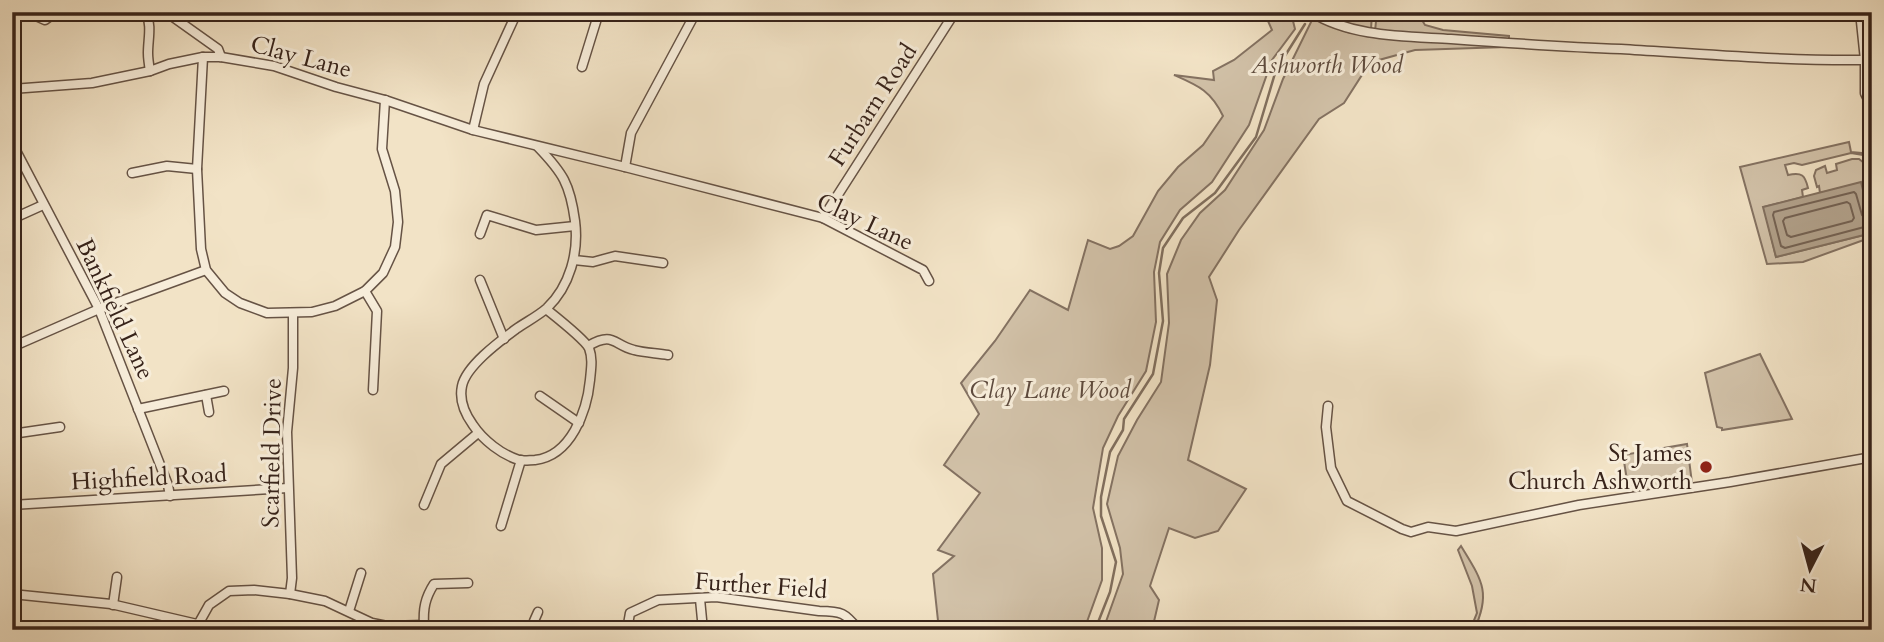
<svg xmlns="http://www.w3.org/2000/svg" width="1884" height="642" font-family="Cardo,serif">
<rect width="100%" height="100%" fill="#f2e3c6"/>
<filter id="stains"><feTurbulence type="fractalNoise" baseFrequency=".00286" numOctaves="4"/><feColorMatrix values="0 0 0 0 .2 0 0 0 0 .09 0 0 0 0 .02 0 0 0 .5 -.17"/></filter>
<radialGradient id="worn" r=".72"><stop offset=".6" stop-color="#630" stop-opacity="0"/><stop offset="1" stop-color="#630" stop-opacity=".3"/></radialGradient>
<g fill="#d2c2a9" stroke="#847262" stroke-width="2">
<path d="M1264 12H1286L1293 21 1295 29 1272 60 1249 125 1212 182 1180 210 1160 242 1154 272 1156 322 1146 371 1118 416 1103 448 1093 508 1102 548V580L1084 630H939L933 574 954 556 938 550 980 493 944 465 979 414 961 383 995 341 1030 290 1068 310 1088 240 1110 249 1119 246 1133 236 1158 191 1178 167 1203 145 1223 116C1211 91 1199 86 1174 75L1214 80 1213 71 1234 60 1272 30Z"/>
<polygon points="1316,12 1372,12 1371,30 1350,26"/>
<polygon points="1377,12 1417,12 1425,25 1443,30 1509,36 1509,39 1375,31"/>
<polygon points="1313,18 1347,32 1376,37 1507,47 1415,50 1379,60 1362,75 1344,103 1319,119 1239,230 1209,277 1217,300 1210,365 1188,460 1246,489 1218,531 1195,538 1169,528 1150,586 1159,600 1152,630 1103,630 1123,574 1120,548 1107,504 1118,456 1137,420 1161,382 1169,323 1167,274 1181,240 1200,213 1225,190 1264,130 1283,79"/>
<path d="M1849 142 1851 152 1872 154V161L1863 155 1851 153 1802 165 1794 163 1785 165 1788 175C1802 172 1805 175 1808 188L1802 190 1803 197 1764 207 1776 257 1872 233V237L1803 262 1767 264 1740 167Z"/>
<polygon points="1852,159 1859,159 1872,169 1872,226 1861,183 1820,193 1819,186 1817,187 1814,176 1816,170 1825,166 1827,173 1837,170 1836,164"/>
<polygon points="1760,354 1792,419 1722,430 1722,428 1717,427 1705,373"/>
<polygon points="1687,444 1692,483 1629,493 1623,455"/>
<path d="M1461 546C1481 579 1492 592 1474 630H1470L1477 613 1472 586 1458 550Z"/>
</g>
<polygon fill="#b2a28c" stroke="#816f5e" stroke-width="2" points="1861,182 1872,226 1872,233 1776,257 1763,207"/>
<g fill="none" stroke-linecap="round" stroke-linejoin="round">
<g stroke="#746253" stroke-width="2">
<polygon points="1854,192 1856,194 1862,215 1869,222 1868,226 1785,248 1781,246 1773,215 1774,212"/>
<polygon points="1847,202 1850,204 1854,218 1852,221 1791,237 1787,235 1783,221 1785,218"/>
</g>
<polyline stroke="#816f5e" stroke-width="2.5" points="1095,630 1110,592 1116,562 1101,516 1101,497 1110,452 1123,430 1124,419 1153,374 1163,321 1159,273 1163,248 1183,218 1215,193 1256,137 1276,70 1305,24"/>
<g stroke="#665345" stroke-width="11">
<g id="minor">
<polyline points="27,12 45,20 56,12"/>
<path d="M146 12C152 26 148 39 148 53 148 59 149 65 150 71"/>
<polyline points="166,12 218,49 221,57"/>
<path d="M1311 12C1351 37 1404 36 1451 39 1507 43 1564 47 1621 49 1702 54 1784 61 1866 60"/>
<polyline points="203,57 197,169 201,249 206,270 225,293 240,303 267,313 312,312 335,306 365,291 383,273 395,247 398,222 395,191 382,149 385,100"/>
<polyline points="582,67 599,12"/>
<polyline points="12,89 92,83 150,71 169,64 203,57 221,57 274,66 336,87 385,100 473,130 625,167 823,218 923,270 929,281"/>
<polyline points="473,130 484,84 517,12"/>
<polyline points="12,143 99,309 168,485 170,496"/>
<path d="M538 147C563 173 570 184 575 221 579 252 570 286 547 308 538 316 526 322 516 329 500 341 466 366 462 386 459 400 465 414 473 425 483 440 502 455 519 460 524 461 530 460 535 460 571 456 587 411 590 380 591 369 593 359 589 348 584 339 556 317 546 309"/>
<polyline points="625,167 631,133 696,12"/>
<polyline points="132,173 167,166 197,169"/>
<polyline points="823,218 955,12"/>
<polyline points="12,219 43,205"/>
<polyline points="480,234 487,215 536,230 575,226"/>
<polyline points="574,260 593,262 615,256 663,263"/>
<polyline points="480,280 504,339"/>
<polyline points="365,291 377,311 373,390"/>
<path d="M588 346C614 331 613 345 634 350 645 353 657 353 668 355"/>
<polyline points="12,347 99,309 206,270"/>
<polyline points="206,395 209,412"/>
<polyline points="540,396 579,423"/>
<polyline points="1328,406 1326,427 1331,468 1347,501 1402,529 1411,532 1428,527 1456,531 1579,505 1730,482 1872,457"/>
<polyline points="138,409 224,391"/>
<polyline points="12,434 60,427"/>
<polyline points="12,505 288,488"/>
<polyline points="424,505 441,464 478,433"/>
<polyline points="501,526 521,460"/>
<polyline points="12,594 111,604 197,624"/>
<polyline points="290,594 292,578 287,432 293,368 293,313"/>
<polyline points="700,599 703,630"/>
<polyline points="113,605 117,577"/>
<polyline points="349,611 361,573"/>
<path d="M424 625C423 609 425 598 434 584L468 583"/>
<polyline points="195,630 209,605 229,591 254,590 290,594 325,601 372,623 387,626 424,625 465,630"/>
<polyline points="535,630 534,621 538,612"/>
<path d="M627 630 630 613 658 600 716 597 819 611C842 611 845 613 859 630"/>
<polyline points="888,630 891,628"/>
</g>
</g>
<g stroke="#665345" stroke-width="13">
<polyline id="tertiary" points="1861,12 1866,60 1866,93 1872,105"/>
</g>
<use href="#minor" stroke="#f7edda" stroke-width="8"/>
<use href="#tertiary" stroke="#f7edda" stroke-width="10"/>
</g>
<circle fill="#8f2418" stroke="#f7edda" stroke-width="2.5" cx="1706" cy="467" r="7"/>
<g text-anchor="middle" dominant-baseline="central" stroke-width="6" stroke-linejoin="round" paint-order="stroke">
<g font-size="24" fill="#37231a" stroke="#f7edda">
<text transform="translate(301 57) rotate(15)">Clay Lane</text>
<text transform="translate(873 105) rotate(-57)">Furbarn Road</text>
<text transform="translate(865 222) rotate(25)">Clay Lane</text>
<text transform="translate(115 309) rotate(65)">Bankfield Lane</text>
<text transform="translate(272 453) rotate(-89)">Scarfield Drive</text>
<text transform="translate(149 478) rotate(-3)">Highfield Road</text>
<text transform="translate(761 586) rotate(4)">Further Field</text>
</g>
<g font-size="24" font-style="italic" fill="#5e4b3e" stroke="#f7edda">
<text x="1327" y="65">Ashworth Wood</text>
<text x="1050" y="390">Clay Lane Wood</text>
</g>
<g font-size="24" fill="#37231a" stroke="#f7edda" text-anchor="end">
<text x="1692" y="453">St James<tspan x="1692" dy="28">Church Ashworth</tspan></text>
</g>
</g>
<rect width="1884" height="642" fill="none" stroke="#f2e3c6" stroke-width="42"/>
<rect x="14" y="14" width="1856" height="614" fill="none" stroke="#37231a" stroke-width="3.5"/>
<rect x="21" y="21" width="1842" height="600" fill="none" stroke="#37231a" stroke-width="2"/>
<g transform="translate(1810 569) rotate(186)" stroke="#f7edda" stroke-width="5" paint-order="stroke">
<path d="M0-5L12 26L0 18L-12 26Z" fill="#37231a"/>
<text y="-10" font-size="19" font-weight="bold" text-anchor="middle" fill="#37231a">N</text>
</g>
<rect width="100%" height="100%" filter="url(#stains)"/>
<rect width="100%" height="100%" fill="url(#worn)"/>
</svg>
